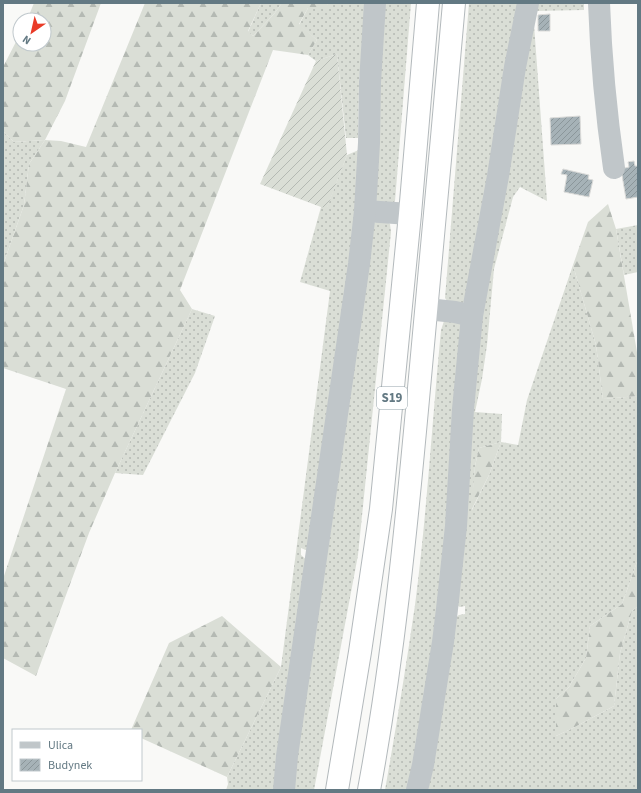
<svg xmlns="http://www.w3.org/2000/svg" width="641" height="793" font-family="'Source Sans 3',sans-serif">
<defs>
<pattern id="grass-dots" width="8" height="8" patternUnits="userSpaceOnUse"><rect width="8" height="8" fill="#daded6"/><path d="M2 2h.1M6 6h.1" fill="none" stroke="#b4b9b3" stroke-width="1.8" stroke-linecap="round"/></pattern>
<pattern id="forest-firs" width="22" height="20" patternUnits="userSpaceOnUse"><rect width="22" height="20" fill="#daded6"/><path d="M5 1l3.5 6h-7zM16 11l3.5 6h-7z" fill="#b4b9b3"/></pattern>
<pattern id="garden-furrows" width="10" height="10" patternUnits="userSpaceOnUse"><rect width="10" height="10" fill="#daded6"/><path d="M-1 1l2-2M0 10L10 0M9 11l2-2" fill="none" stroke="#b4b9b3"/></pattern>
<pattern id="building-hatch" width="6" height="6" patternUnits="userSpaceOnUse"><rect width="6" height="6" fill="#a6b2b7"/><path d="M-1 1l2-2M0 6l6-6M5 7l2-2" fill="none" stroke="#8b969a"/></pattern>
</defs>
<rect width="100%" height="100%" fill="#f9f9f7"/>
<g fill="url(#grass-dots)" fill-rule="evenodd">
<polygon points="261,3 282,3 274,14 253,36 248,32"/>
<polygon points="328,3 368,3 363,59 359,78 358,138 346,138 337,54 316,61 308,55 317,40 299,25 308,8 326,8"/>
<polygon points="380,3 411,3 395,201 391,205 376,203"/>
<polygon points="469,3 521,3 468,300 461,304 450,305 445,298"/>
<path d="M535 3H584V10L533 11 547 201 520 187 513 197 494 269 487 345 482 379 475 412 502 414 501 442 518 445 527 400 573 265 596 345 603 399 638 396V559L622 604 590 626 586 658 569 687 556 699V736L573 728 614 706 620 653 632 611 638 606V790H428L437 739 435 730 453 619 459 615 465 614V606L460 607 454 604 464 499 469 410 480 345 477 332 512 121 533 11ZM501 442 489 475 472 510 475 466 479 448Z"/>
<polygon points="3,131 14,142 45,140 29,164 24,205 3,265"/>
<polygon points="361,149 359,204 308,551 301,548 301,555 309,562 277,790 226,790 228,784 227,777 281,667 330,291 300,282 321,207 327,207 347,155"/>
<polygon points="379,221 386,221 390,224 391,232 358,555 314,790 290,790 374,223"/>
<polygon points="638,225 638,272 624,275 616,229"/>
<polygon points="192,309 215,316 195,373 143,475 115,473"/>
<path d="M459 319 465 329 446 561 409 790H385C396 728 406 667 415 605 427 513 432 422 441 330L444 321Z"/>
</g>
<g fill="url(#forest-firs)">
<polygon points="34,3 101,3 65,101 45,140 61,141 86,147 145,3 261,3 248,31 253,36 274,14 282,3 328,3 327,8 308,8 299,24 317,40 308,55 273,50 180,290 192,309 115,473 89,533 36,676 3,658 3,579 66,389 3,368 3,265 24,205 29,164 45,140 14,142 3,131 3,67 20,34 20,44 44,44 44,20 27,20"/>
<polygon points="608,204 616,229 638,358 638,396 603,399 596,345 573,265 588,222"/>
<polygon points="501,442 489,475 471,511 475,466 479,448"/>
<polygon points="638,559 638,606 632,611 620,653 614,706 573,728 556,736 556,699 569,687 586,658 590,626 622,604"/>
<polygon points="222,616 281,667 227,777 141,738 141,730 131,730 169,643"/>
</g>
<polygon fill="url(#garden-furrows)" points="337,54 347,155 327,208 321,207 260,184 316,61"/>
<g fill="url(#building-hatch)" stroke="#dbdbd9">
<polygon points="550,14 550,31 538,31 538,15"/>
<polygon points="580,116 581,144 551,145 550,118"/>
<polygon points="634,161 635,166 638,166 638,197 626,199 621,169 629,167 628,162"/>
<polygon points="563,169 589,175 588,179 593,180 589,197 564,192 567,175 561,174"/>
</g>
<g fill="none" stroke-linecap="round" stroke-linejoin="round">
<g stroke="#b3b9bc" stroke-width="24">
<g id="highway">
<polyline points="337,790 360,652 381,509 410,214 428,3"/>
<path d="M369 790C393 661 406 530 418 399 431 267 442 135 454 3"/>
</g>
</g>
<g stroke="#c0c6c9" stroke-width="22">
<path d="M599 3C601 59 606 113 614 168"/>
<polyline points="365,211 410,214"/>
<polyline points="427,309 455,312 472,316"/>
<polyline points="284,790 287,756 359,264 365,211 369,143 370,82 375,3"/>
<polyline points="417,790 423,765 443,642 447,609 456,526 463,409 472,316 498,176 515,67 528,3"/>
</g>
<use href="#highway" stroke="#fff" stroke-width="22"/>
</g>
<g text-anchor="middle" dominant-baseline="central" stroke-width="4" stroke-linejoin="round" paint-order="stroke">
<rect fill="#fff" stroke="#92a1a8" stroke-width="1" x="377" y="387" width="30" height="22" rx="3"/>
<g font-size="13" font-weight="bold" fill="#637983">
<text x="392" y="398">S19</text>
</g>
</g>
<rect width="641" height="793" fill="none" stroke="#637983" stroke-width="8"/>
<rect x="12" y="729" width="130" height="52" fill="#ffffff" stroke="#c1c9cd"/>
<rect x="20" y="742" width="20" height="6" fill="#c0c6c9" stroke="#c1c9cd"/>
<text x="48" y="749" font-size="12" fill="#637983">Ulica</text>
<rect x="20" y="759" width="20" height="12" fill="url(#building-hatch)" stroke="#c1c9cd"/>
<text x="48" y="769" font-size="12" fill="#637983">Budynek</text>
<g transform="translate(32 32) rotate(214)"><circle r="19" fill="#ffffff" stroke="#c1c9cd"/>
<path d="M0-3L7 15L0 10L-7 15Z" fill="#e93b27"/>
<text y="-6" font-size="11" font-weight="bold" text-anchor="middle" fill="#637983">N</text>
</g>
</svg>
